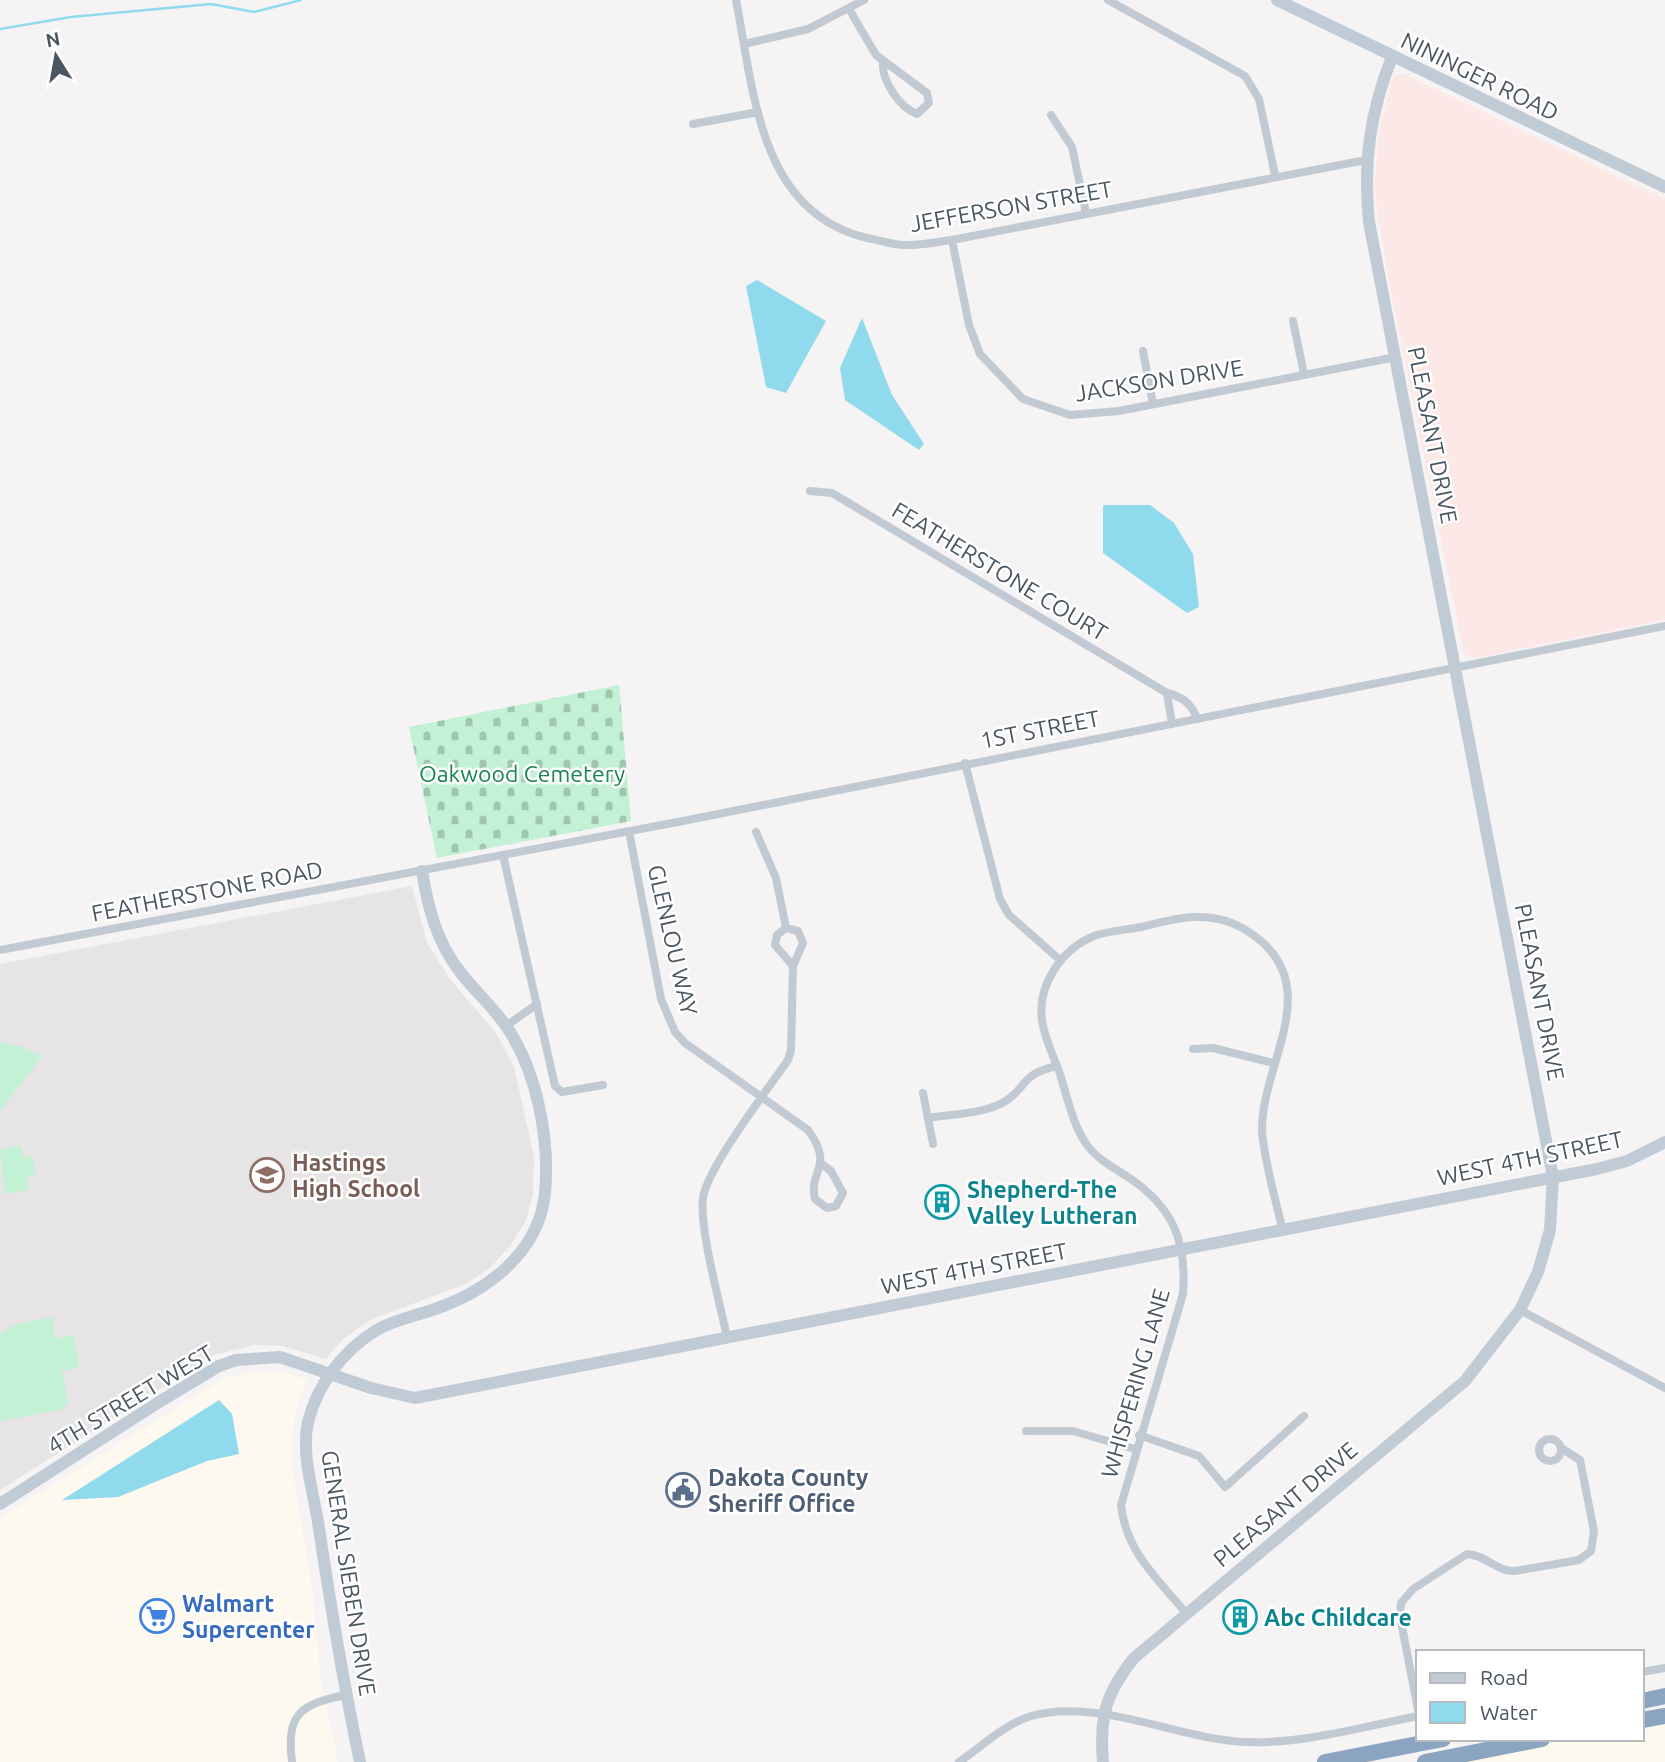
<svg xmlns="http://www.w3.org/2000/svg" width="1665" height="1762" font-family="Ubuntu,sans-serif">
<defs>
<pattern id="cemetery-stones" width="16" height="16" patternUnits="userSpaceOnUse" patternTransform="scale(1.75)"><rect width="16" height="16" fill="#c3f1d5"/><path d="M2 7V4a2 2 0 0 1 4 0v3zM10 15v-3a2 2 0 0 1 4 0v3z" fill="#a0c6b0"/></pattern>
</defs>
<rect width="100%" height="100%" fill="#f5f3f3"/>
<g fill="#fdf9ef">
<polygon points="279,1370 308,1381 298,1404 293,1429 292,1465 313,1595 320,1674 338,1762 0,1762 0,1518 226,1377"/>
<polygon points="1665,1716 1665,1762 1425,1762 1542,1739 1642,1739 1642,1720"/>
</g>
<polygon fill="#e6e4e5" points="412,886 427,943 450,979 496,1033 514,1067 534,1156 533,1194 526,1220 511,1245 490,1268 466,1284 372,1319 344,1338 326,1359 282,1346 255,1345 214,1355 0,1490 0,964"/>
<polygon fill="#fce8e6" points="1404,74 1665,199 1665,620 1475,658 1464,654 1388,276 1374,189 1379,133 1391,82 1394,76"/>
<polygon fill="url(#cemetery-stones)" points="619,685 631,821 437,858 409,727"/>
<g fill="#c3f1d5">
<polygon points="0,1042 23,1047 42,1056 0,1111"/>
<polygon points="21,1146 23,1157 32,1155 36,1174 27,1176 29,1190 5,1194 0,1149"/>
<polygon points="52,1317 56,1338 74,1335 79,1367 62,1371 68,1402 64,1409 0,1421 0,1334 17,1324"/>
</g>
<g fill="#90daee">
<polygon points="757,280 826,321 786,393 766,387 746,286"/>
<polygon points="862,318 892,395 924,444 919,450 845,400 840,368"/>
<polygon points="1103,505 1150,505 1174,523 1193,554 1199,607 1187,613 1103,553"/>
<polygon points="219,1400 232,1414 239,1454 207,1461 118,1497 62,1500"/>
</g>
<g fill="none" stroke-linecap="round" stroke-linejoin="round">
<polyline stroke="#90daee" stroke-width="2.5" points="0,29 71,17 211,4 254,12 301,0"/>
<g stroke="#c1cad2" stroke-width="8">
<path d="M736 0C754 92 759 216 872 239 882 241 893 245 904 245 919 246 936 242 952 240L1366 160"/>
<polyline points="1108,0 1245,76 1259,99 1275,175"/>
<path d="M849 9 876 55 927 93 929 103 917 114C900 108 881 80 883 62"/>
<polyline points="744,44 808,29 864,0"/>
<polyline points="1051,115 1072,147 1086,213"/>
<polyline points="693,124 758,112"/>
<polyline points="952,240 969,325 980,354 1023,399 1070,415 1119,411 1396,357"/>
<polyline points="1293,321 1304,374"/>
<polyline points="1143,351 1153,404"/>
<path d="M810 491 832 493 1167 693C1183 697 1192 704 1197 719"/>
<polyline points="1167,693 1172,724"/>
<polyline points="965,763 1000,899 1009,915 1060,960"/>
<path d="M629 831 661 999 675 1032 685 1043 808 1130C835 1167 808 1170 815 1199L827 1208 836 1206 843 1193 831 1171 822 1164"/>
<polyline points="756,832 776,878 786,928"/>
<polyline points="503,855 555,1086 562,1092 603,1085"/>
<polyline points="0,950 683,821 1665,626"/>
<polyline points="506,1026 537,1004"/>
<polyline points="1193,1049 1213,1048 1274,1063"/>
<polyline points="923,1093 933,1144"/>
<path d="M928 1118C951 1114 984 1114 1004 1102 1029 1087 1018 1075 1057 1066"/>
<polyline points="1520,1310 1665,1388"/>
<path d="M727 1337C720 1303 699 1228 703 1198 707 1168 768 1089 788 1060L791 1050 793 966 803 943 798 931 786 928 777 935 775 945 793 966"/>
<polyline points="1026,1431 1073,1431 1135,1449"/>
<polyline points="1139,1435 1199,1456 1225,1487 1304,1416"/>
<circle cx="1550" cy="1450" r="11"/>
<path d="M1186 1613C1157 1578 1126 1552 1121 1505L1183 1294C1187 1241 1173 1207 1128 1177 1114 1168 1097 1159 1087 1145 1072 1124 1067 1095 1059 1071 1053 1055 1044 1037 1042 1020 1037 985 1062 949 1094 936 1108 931 1126 930 1141 927 1158 923 1175 918 1193 917 1218 916 1236 922 1256 937 1324 988 1262 1064 1262 1129 1263 1157 1276 1200 1282 1228"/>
<polyline points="1642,1672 1665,1668"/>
<path d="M1418 1710 1400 1616 1401 1603 1413 1589 1467 1554C1486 1555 1497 1572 1515 1571L1579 1560 1591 1551 1594 1531 1580 1460 1561 1448"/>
<path d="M292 1762C286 1714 300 1704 346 1695"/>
<path d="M959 1762C983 1746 1003 1725 1031 1716 1098 1697 1177 1739 1245 1742 1303 1744 1362 1727 1418 1716"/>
</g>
<g stroke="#c1cbd6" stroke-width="12">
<polyline points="1277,0 1665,187"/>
<polyline points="0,1504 159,1402 219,1366 236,1360 280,1357 371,1388 415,1398 1597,1169 1627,1161 1665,1142"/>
<path d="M360 1762C343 1682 330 1602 318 1522 313 1491 301 1453 308 1422 317 1385 343 1351 375 1331 393 1320 416 1316 435 1309 487 1291 539 1253 545 1193 550 1139 537 1071 506 1026 493 1007 475 991 461 973 437 943 428 908 422 871"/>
<path d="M1103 1762C1099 1717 1106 1693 1134 1658L1465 1381 1520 1310 1538 1272 1550 1230 1553 1177 1369 222C1363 163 1370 112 1392 57"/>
</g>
<g stroke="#8ba5c1" stroke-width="16">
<polyline points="1642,1701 1665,1696"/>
<polyline points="1642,1720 1665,1716"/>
<polyline points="1325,1762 1443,1739"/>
<polyline points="1425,1762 1542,1739"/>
</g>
</g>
<defs>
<g id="school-ring" transform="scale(1.75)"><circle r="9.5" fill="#fff" stroke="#8d6e63" stroke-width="1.5"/><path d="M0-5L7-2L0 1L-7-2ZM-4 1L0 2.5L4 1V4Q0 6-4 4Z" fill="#8d6e63"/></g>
<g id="building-ring" transform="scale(1.75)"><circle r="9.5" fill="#fff" stroke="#0f9aa8" stroke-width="1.5"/><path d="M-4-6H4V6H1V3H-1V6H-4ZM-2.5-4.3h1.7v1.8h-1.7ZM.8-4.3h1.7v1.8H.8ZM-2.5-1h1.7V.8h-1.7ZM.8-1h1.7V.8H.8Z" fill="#0f9aa8"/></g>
<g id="civic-ring" transform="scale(1.75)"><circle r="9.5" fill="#fff" stroke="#5c6f8a" stroke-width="1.5"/><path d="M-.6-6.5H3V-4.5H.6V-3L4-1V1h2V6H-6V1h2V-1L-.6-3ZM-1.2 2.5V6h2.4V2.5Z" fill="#5c6f8a"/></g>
<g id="supermarket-ring" transform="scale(1.75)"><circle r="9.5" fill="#fff" stroke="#3f7fe0" stroke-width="1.5"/><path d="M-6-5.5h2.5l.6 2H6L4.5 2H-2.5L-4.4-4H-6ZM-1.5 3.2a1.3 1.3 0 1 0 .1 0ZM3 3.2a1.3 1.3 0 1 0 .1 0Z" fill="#3f7fe0"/></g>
</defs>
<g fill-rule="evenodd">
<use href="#school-ring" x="267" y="1175"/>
<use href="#building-ring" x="942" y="1202"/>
<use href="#civic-ring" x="683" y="1490"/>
<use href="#supermarket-ring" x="157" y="1616"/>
<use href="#building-ring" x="1240" y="1617"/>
</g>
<g text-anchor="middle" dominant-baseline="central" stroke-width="5" stroke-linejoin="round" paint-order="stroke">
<g font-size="23" fill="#4a5661" stroke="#fff">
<text transform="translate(1480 76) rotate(26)">NININGER ROAD</text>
<text transform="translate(1011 206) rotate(-10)">JEFFERSON STREET</text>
<text transform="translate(1159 380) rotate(-9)">JACKSON DRIVE</text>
<text transform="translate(1433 435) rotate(79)">PLEASANT DRIVE</text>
<text transform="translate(1000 571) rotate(31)">FEATHERSTONE COURT</text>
<text transform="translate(1040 729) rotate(-11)">1ST STREET</text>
<text transform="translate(207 891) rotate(-11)">FEATHERSTONE ROAD</text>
<text transform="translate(673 940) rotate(77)">GLENLOU WAY</text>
<text transform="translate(1540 992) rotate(79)">PLEASANT DRIVE</text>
<text transform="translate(1530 1158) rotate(-12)">WEST 4TH STREET</text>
<text transform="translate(974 1268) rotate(-11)">WEST 4TH STREET</text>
<text transform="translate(1135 1383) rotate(-74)">WHISPERING LANE</text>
<text transform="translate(130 1399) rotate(-31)">4TH STREET WEST</text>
<text transform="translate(1285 1504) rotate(-40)">PLEASANT DRIVE</text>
<text transform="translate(349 1573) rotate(81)">GENERAL SIEBEN DRIVE</text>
</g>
<g font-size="23" fill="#17864f" stroke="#fff">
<text x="522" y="773">Oakwood Cemetery</text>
</g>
<g font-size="23" font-weight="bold" fill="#785e54" stroke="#fff" text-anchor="start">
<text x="292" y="1162">Hastings<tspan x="292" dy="26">High School</tspan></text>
</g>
<g font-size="23" font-weight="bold" fill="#0d838f" stroke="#fff" text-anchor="start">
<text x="967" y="1189">Shepherd-The<tspan x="967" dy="26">Valley Lutheran</tspan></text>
<text x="1264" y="1617">Abc Childcare</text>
</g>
<g font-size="23" font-weight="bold" fill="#4e5e75" stroke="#fff" text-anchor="start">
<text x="708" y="1477">Dakota County<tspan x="708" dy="26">Sheriff Office</tspan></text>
</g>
<g font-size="23" font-weight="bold" fill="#366cbe" stroke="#fff" text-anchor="start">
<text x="182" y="1603">Walmart<tspan x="182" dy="26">Supercenter</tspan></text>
</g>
</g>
<rect x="1416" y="1650" width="228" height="91" fill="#ffffff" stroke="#b7bbc0" stroke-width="2"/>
<rect x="1430" y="1673" width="35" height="10" fill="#c1cbd6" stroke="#b7bbc0" stroke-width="2"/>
<text x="1480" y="1685" font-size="21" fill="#4a5661">Road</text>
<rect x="1430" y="1702" width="35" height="21" fill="#90daee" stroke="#b7bbc0" stroke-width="2"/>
<text x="1480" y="1720" font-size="21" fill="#4a5661">Water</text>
<g transform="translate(56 56) rotate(349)" stroke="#ffffff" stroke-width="5" paint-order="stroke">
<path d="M0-5L12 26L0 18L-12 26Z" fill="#4a5661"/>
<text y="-10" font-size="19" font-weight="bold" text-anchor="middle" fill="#4a5661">N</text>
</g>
</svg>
